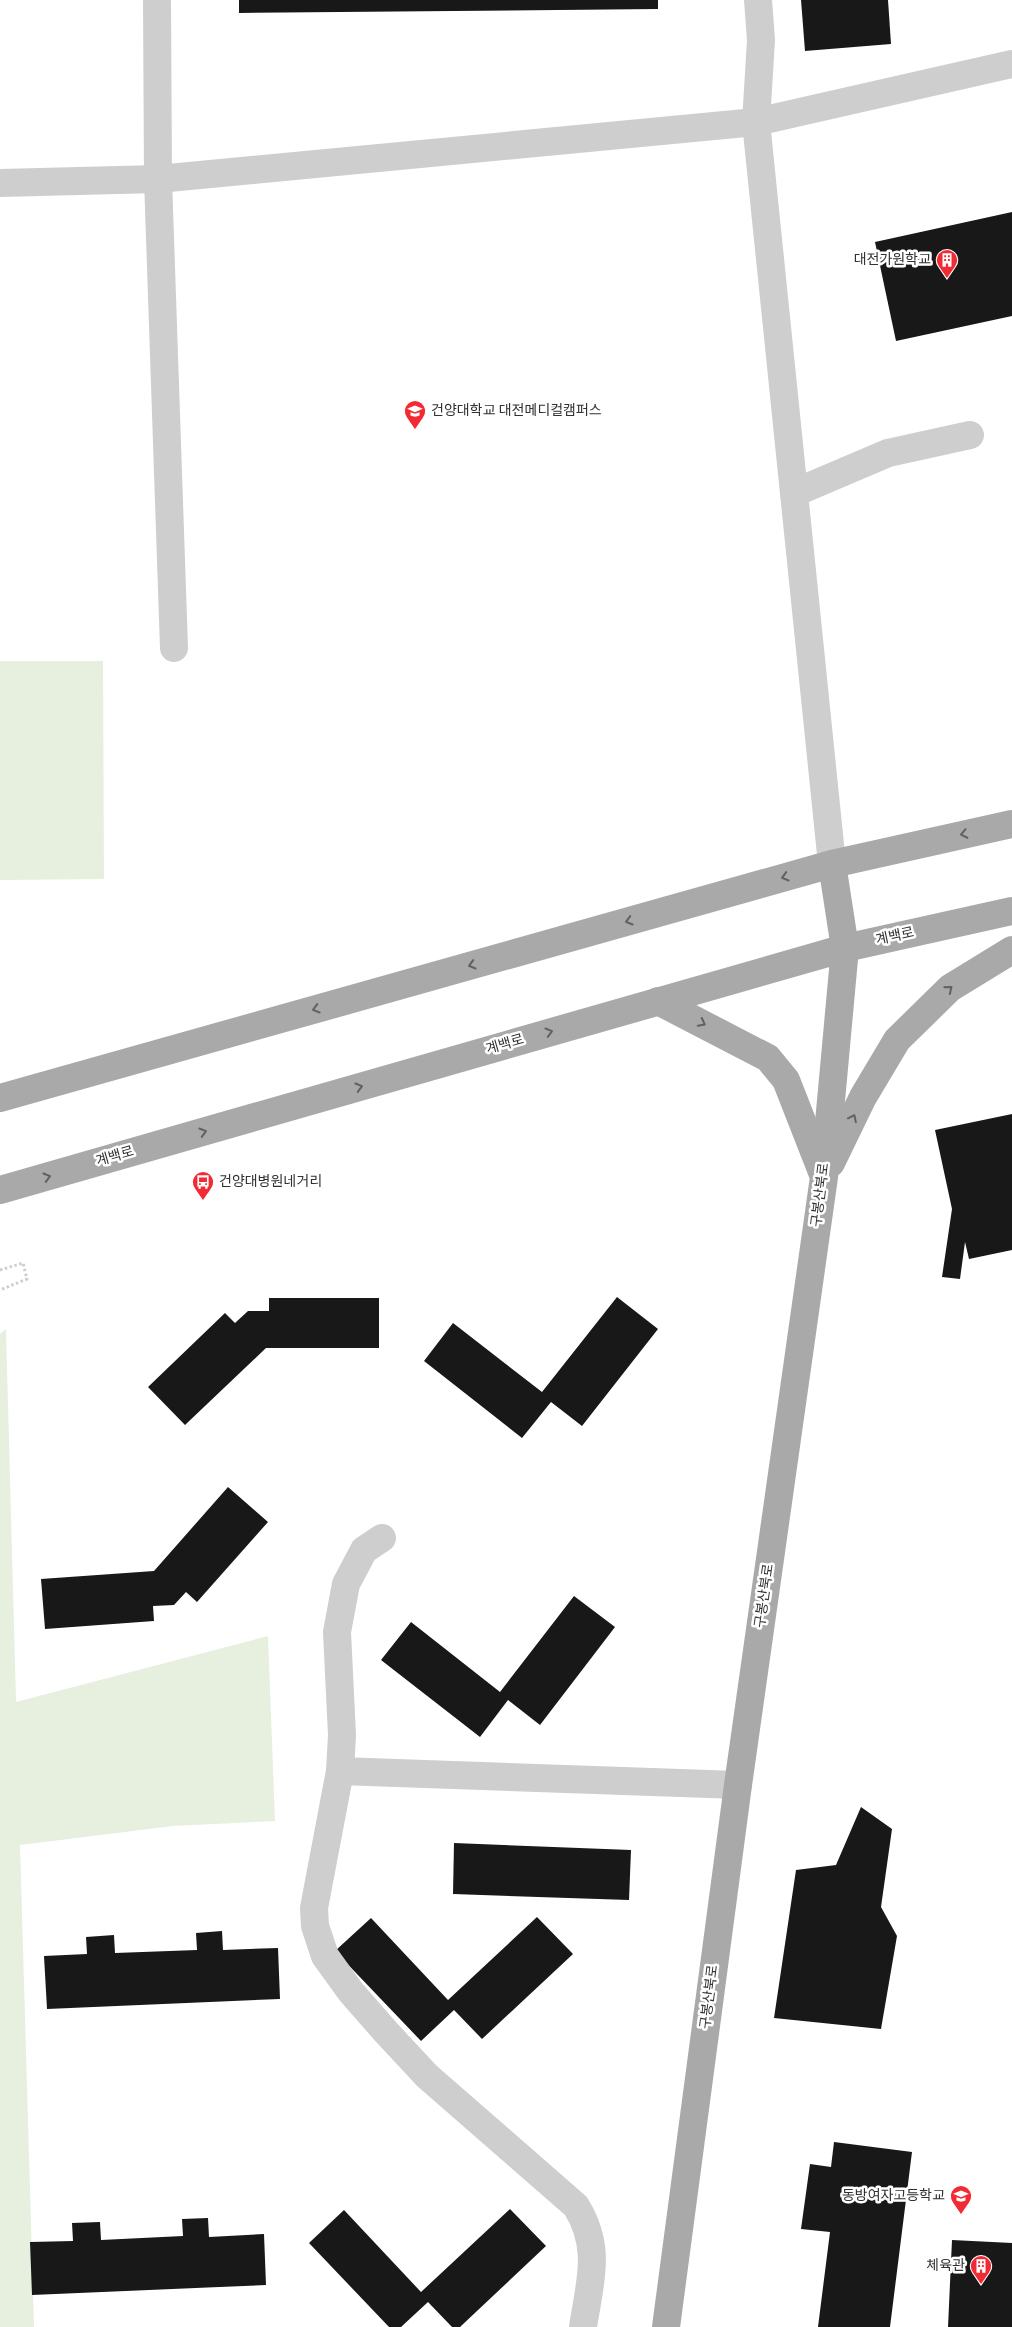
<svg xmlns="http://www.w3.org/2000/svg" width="1012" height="2327" font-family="Overpass,'Noto Sans KR',sans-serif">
<rect width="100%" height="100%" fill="#fff"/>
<g fill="#e7efdf">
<polygon points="0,661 103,661 104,879 0,880"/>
<polygon points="6,1329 16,1702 268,1636 275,1821 173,1826 20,1845 34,2327 0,2327 0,1334"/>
</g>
<g fill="#181818">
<polygon points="239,0 658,0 658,9 239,13"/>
<polygon points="801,0 888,0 891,44 805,51"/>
<polygon points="1012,212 1012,316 896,341 875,242"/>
<polygon points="1012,1114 1012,1250 969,1259 965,1242 960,1279 942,1277 952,1209 935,1130"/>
<polygon points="617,1297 658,1329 582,1426 551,1402 522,1438 424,1361 453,1323 542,1392"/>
<polygon points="269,1298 379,1298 379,1348 266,1348 185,1425 148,1387 225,1313 235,1323 248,1311 269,1311"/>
<polygon points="228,1487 268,1522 197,1602 186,1592 174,1605 153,1606 154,1621 45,1629 41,1579 154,1571"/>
<polygon points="574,1596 615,1627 540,1725 508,1700 480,1737 381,1660 411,1622 500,1692"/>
<polygon points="861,1807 892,1829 881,1907 897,1936 881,2029 774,2018 796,1870 836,1865"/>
<polygon points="454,1843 631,1850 629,1900 453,1894"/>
<polygon points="537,1917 573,1954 482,2039 454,2010 421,2041 335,1951 371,1918 448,2000"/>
<polygon points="222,1931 223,1950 278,1948 280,1999 47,2009 44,1956 87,1954 86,1937 114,1935 115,1953 197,1950 196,1933"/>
<polygon points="834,2142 912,2152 890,2327 818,2327 830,2232 801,2229 810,2164 831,2167"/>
<polygon points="510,2209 546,2246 460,2327 452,2327 428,2302 401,2327 389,2327 309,2243 344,2210 421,2292"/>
<polygon points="208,2218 209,2237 264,2234 266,2285 32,2295 30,2242 73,2241 72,2223 100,2222 101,2240 183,2236 182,2219"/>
<polygon points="952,2240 1012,2243 1012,2327 948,2327"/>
</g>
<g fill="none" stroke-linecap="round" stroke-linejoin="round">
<polyline stroke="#cecece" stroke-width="3" stroke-dasharray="2.5 2.5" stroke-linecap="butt" points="0,1270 23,1263 27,1279 0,1290"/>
<g stroke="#cecece" stroke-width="28">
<polyline points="157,0 158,179 174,648"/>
<polyline points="758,0 761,40 756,122 832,864"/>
<polyline points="0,183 158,179 756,122 1012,64"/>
<polyline points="794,493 888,453 970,435"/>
<polyline points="340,1771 342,1735 337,1632 346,1584 364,1550 382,1538"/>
<path d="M583 2327C590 2281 602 2248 576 2206L427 2076 386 2032 351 1992 325 1956 315 1926 314 1908 340 1771 738 1785"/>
</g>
<g stroke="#a9a9a9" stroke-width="28">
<polyline points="658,1001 768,1058 786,1080 822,1172"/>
<polyline points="0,1098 832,864 1012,824"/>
<polyline points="831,1163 863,1097 897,1040 950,988 1012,950"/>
<polyline points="0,1190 845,948 1012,911"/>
<polyline points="666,2327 738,1785 824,1177 845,948 832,864"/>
</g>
</g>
<defs><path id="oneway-chevron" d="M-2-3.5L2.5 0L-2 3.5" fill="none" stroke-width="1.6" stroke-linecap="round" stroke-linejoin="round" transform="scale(1.25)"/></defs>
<g stroke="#616161">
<use href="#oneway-chevron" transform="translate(964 834) rotate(168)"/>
<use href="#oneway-chevron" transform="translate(785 877) rotate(164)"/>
<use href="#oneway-chevron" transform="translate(629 921) rotate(164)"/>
<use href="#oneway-chevron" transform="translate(472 965) rotate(164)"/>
<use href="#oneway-chevron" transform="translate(949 989) rotate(-39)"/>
<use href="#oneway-chevron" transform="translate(316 1009) rotate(164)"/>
<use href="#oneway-chevron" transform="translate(702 1023) rotate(27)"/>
<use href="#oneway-chevron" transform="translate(549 1032) rotate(-16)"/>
<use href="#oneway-chevron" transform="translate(359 1087) rotate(-16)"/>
<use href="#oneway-chevron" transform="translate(853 1118) rotate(-64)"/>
<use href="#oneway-chevron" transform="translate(203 1132) rotate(-16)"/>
<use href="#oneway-chevron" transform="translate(47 1177) rotate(-16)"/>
</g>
<defs>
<g id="building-pin" transform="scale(1.125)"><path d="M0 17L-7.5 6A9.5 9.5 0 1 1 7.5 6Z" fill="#f22a33" stroke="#fff"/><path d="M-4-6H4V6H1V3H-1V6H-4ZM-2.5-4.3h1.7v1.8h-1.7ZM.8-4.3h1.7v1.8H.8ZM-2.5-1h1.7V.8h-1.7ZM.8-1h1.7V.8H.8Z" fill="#fff"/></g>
<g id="university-pin" transform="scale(1.125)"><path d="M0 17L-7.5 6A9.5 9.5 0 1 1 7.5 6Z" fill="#f22a33" stroke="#fff"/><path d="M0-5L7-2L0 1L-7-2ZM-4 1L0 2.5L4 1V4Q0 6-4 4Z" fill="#fff"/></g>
<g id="bus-pin" transform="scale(1.125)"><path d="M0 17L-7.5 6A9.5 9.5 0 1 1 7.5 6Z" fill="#f22a33" stroke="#fff"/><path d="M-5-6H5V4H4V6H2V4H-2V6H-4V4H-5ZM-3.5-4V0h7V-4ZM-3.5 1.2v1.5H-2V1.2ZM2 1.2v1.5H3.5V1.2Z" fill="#fff"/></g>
<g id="school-pin" transform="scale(1.125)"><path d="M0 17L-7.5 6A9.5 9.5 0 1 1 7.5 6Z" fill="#f22a33" stroke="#fff"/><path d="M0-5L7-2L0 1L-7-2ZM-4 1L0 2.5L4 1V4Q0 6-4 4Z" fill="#fff"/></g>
</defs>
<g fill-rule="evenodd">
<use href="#building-pin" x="947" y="260"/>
<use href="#university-pin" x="415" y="411"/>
<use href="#bus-pin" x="203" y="1182"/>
<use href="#school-pin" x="961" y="2196"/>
<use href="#building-pin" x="981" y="2266"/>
</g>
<g text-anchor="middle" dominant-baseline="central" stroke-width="5" stroke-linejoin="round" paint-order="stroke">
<g font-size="14" fill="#313131" stroke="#fff" text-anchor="end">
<text x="931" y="260">대전가원학교</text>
<text x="431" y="411" text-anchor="start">건양대학교 대전메디컬캠퍼스</text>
<text x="219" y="1182" text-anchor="start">건양대병원네거리</text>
<text x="945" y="2196">동방여자고등학교</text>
<text x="965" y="2266">체육관</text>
</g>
<g font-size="14" fill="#313131" stroke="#fff">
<text transform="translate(895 937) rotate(-12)">계백로</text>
<text transform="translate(505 1045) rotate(-16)">계백로</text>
<text transform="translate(115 1157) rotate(-16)">계백로</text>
<text transform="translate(821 1195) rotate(-83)">구봉산북로</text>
<text transform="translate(765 1596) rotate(-82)">구봉산북로</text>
<text transform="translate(710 1997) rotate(-83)">구봉산북로</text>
</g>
</g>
</svg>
